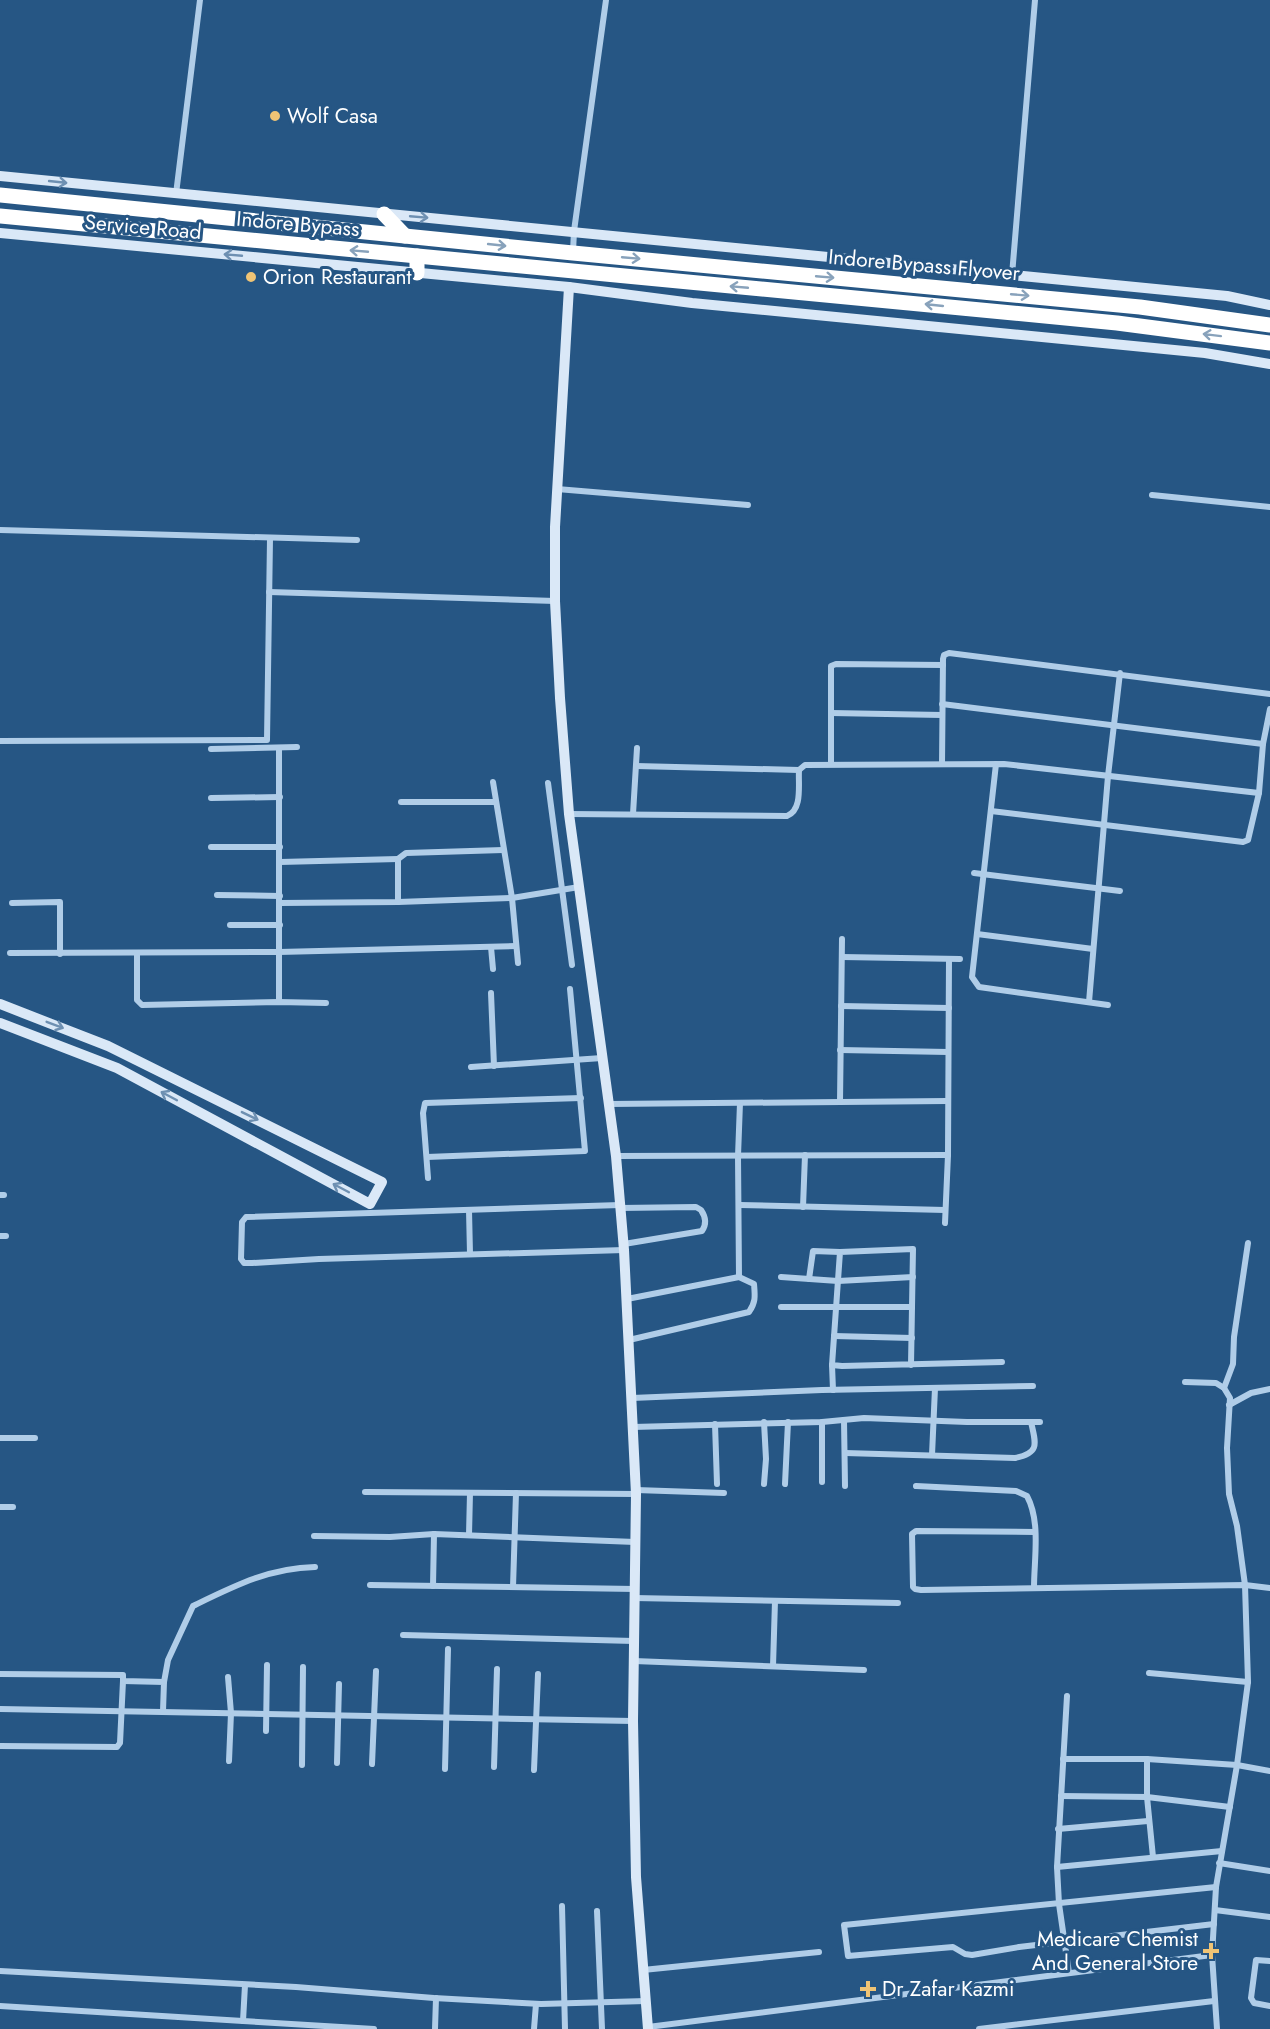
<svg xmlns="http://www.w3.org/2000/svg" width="1270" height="2029" font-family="Jost,sans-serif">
<rect width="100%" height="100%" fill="#265684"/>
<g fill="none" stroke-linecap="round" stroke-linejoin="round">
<g stroke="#b0cde8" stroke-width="6">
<polyline points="176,194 200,0"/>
<polyline points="573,252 574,231 606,0"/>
<polyline points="1012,275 1035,0"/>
<polyline points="557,489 748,505"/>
<polyline points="1152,495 1270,507"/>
<polyline points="0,530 357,540"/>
<polyline points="269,592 555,601"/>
<polyline points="942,704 1263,744"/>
<polyline points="831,713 942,715"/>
<polyline points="0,741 267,740 270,539"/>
<polyline points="211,749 297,747"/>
<polyline points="831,764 831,666 836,664 943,665"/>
<polyline points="942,764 943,659 944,655 949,653 1270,694"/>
<polyline points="996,764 972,977 979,987 1108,1005"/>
<polyline points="636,766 799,770"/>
<polyline points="493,782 512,898 518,963"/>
<polyline points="548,783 572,965"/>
<polyline points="211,798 280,797"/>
<polyline points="401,802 495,802"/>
<polyline points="991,811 1243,842 1248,840 1259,793 1263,744 1270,709"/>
<path d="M569 814 787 816C803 810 798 784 799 770L805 765 1004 764 1259 793"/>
<polyline points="633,814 637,748"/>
<polyline points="211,847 280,847"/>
<polyline points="280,862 398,859"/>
<polyline points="974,873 1120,891"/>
<polyline points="217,895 280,896"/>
<polyline points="398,902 398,859 406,853 503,850"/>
<polyline points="12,903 60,902 60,954"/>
<polyline points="280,903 398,902 512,898 579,887"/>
<polyline points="230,925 280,925"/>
<polyline points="977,934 1093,949"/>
<polyline points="491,947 493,969"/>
<polyline points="10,953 279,952 516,946"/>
<polyline points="137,953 137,1000 142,1005 279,1002 326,1003"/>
<polyline points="842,957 960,959"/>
<polyline points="491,993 494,1066"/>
<polyline points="279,1002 279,748"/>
<polyline points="1089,1002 1108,776 1120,673"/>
<polyline points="841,1006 949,1008"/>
<polyline points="840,1050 948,1052"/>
<polyline points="471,1067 602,1058"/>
<polyline points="840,1102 842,939"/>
<polyline points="609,1104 947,1101"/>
<polyline points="616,1156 948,1155"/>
<polyline points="427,1157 585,1151 570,989"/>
<polyline points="428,1178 423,1113 425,1103 581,1098"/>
<polyline points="0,1195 4,1195"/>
<polyline points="620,1205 246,1217 242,1222 241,1259 244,1263 252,1263 319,1259 624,1250"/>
<polyline points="740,1205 945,1210"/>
<polyline points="803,1207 805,1155"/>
<path d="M620 1208 696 1207 701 1210C705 1216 707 1224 702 1231L624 1244"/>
<polyline points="469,1210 470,1254"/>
<polyline points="945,1223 948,1155 949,959"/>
<polyline points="0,1236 6,1236"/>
<polyline points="739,1277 738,1156 740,1103"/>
<polyline points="781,1277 838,1281 913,1277"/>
<polyline points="809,1279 813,1251 840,1252"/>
<path d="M627 1299 739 1277 754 1284C755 1296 756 1302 749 1312L629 1340"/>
<polyline points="781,1307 912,1307"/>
<polyline points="834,1336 912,1338"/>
<polyline points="832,1365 833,1390"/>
<polyline points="911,1365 913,1249 840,1252 832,1365 842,1366 1002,1362"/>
<polyline points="1185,1382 1216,1383 1224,1388 1230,1398 1227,1448 1229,1494 1237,1526 1245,1585 1248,1682 1237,1765 1216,1887 1212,1955 1217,2029"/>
<polyline points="1224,1388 1233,1364 1234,1337 1248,1243"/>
<polyline points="632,1398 822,1390 1033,1386"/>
<polyline points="1229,1405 1251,1393 1270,1389"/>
<polyline points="844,1420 845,1486"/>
<polyline points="822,1422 822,1482"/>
<polyline points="715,1424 717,1484"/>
<polyline points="633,1427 822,1422 864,1418 967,1422 1040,1422"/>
<polyline points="0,1438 35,1438"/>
<path d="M845 1453 1015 1458C1040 1453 1036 1444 1031 1422"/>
<polyline points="932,1455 935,1388"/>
<polyline points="764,1484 766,1459 764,1422"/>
<polyline points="785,1484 788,1422"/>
<path d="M916 1486 1016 1491 1027 1496C1041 1522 1034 1559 1034 1588"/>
<polyline points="636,1490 724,1493"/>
<polyline points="365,1492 636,1494"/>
<polyline points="0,1507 13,1507"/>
<polyline points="1035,1532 916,1531 912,1534 913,1587 915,1589 921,1590 1245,1585 1270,1588"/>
<polyline points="469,1535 470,1493"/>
<polyline points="314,1536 390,1537 434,1534 635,1542"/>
<polyline points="370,1585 635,1589"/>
<polyline points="433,1586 434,1534"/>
<polyline points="513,1587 516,1493"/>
<polyline points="634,1598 898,1603"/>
<polyline points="403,1635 634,1641"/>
<polyline points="634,1661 864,1670"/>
<polyline points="773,1666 775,1601"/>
<polyline points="1149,1673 1248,1682"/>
<polyline points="0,1674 123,1675 123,1681 164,1682 163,1711"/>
<polyline points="228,1677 231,1713 229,1761"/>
<path d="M164 1682 168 1660 193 1606C234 1586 269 1568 315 1567"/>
<polyline points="1067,1696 1057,1867 1059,1904 1069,1973"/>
<polyline points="0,1709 633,1721"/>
<polyline points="266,1731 267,1665"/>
<polyline points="0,1746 117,1747 120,1743 123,1681"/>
<polyline points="1063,1759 1147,1759"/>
<polyline points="337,1763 339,1684"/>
<polyline points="372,1764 376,1671"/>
<polyline points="302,1765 303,1667"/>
<polyline points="494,1767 497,1669"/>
<polyline points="445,1769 448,1649"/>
<polyline points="534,1770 538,1674"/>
<polyline points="1061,1796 1147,1797 1147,1759 1237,1765 1270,1771"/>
<polyline points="1058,1829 1148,1821"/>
<polyline points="1153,1857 1147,1797 1230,1807"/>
<polyline points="1219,1863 1270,1871"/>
<polyline points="1057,1867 1222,1851"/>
<polyline points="562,1906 565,2029"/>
<polyline points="1215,1910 1270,1917"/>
<polyline points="597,1911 602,2029"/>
<polyline points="1214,1924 1019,1947 972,1955 965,1954 953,1947 848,1956 844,1925 1216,1887"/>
<polyline points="1270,1961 1256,1960 1251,1998 1254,2003 1270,2006"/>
<polyline points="643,1970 819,1952"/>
<polyline points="0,1971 296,1987 434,1998 541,2004 646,2001"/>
<polyline points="245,1985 243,2021 374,2029"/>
<polyline points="0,2006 243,2021"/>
<polyline points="648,2027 1212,1955"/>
<polyline points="435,2029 436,1998"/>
<polyline points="534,2029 536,2004"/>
<polyline points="979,2029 1214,2001"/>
</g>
<g stroke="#dae8f7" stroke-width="10">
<polyline points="0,176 1227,296 1270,305"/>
<polyline points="0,233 569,287 692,303 1205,353 1270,364"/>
<polyline points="569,287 555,527 555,601 560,698 569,814 616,1156 624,1250 636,1494 633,1721 636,1877 648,2029"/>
<polyline points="0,1004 108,1046 382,1182 370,1204 117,1068 0,1023"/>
</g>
<g stroke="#fff" stroke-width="15">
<polyline points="0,195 573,253 1140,307 1270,325"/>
<polyline points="384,214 405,236"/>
<polyline points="0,216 1117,323 1270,343"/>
<polyline points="417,273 417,256"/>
</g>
</g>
<defs><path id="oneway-shaft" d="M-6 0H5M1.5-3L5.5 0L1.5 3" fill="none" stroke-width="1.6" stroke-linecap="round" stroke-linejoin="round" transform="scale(1.5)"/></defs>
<g stroke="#6e90b2">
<use href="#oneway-shaft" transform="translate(58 182) rotate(6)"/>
<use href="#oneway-shaft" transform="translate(419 217) rotate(5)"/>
<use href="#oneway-shaft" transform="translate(233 255) rotate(-175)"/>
<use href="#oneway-shaft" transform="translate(55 1025) rotate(21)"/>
<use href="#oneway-shaft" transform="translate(169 1096) rotate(-152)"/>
<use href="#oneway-shaft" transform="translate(250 1116) rotate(26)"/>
<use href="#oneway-shaft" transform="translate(341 1188) rotate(-152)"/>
</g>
<g stroke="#88a2bb">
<use href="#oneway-shaft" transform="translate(497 245) rotate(6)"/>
<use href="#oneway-shaft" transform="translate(359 251) rotate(-175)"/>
<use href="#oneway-shaft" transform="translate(631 258) rotate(5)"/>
<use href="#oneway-shaft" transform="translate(825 277) rotate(5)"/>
<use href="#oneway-shaft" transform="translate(739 287) rotate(-175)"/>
<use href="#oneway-shaft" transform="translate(1020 295) rotate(5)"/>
<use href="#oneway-shaft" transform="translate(934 305) rotate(-174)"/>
<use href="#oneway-shaft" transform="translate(1212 335) rotate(-173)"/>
</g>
<g fill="#f0c475" stroke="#265684" stroke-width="2">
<circle cx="275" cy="116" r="6"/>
<circle cx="251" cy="277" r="6"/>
<path d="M1208 1942h6v6h6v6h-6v6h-6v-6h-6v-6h6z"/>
<path d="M865 1980h6v6h6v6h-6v6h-6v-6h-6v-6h6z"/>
</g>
<g text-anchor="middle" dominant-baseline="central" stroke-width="6" stroke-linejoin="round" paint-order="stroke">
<g font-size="21" fill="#fff" stroke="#265684" text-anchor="start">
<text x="287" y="116">Wolf Casa</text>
<text x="263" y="277">Orion Restaurant</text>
<text x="1198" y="1939" text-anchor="end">Medicare Chemist<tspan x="1198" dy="24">And General Store</tspan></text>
<text x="882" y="1989">Dr Zafar Kazmi</text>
</g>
<g font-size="21" fill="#fff" stroke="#265684">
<text transform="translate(298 224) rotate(5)">Indore Bypass</text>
<text transform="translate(143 227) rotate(5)">Service Road</text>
<text transform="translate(924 265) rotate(5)">Indore Bypass Flyover</text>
</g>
</g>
</svg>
